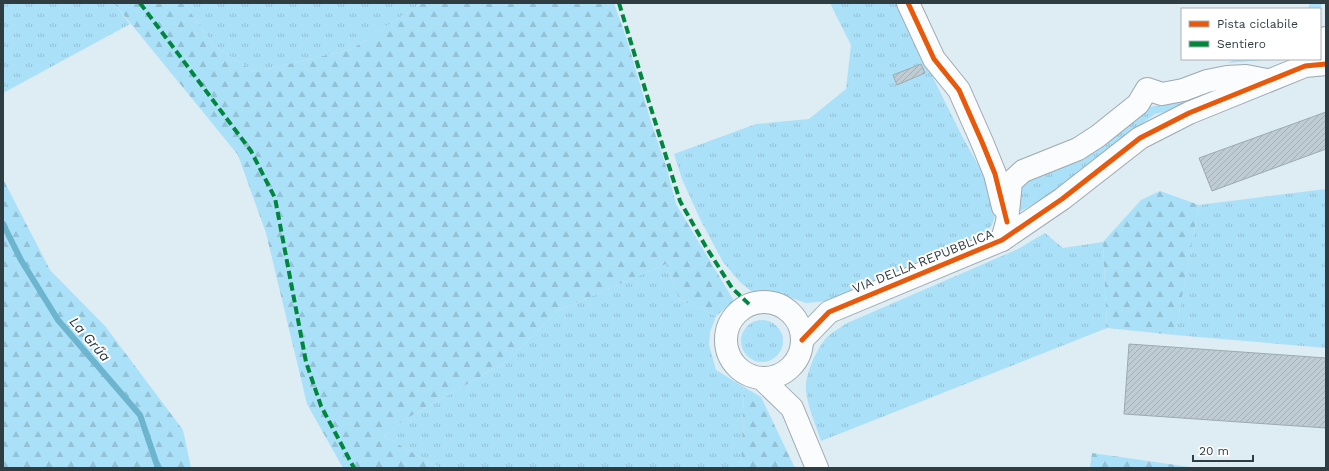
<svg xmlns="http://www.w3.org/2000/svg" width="1329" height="471" font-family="'Work Sans',sans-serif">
<defs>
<pattern id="grass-tufts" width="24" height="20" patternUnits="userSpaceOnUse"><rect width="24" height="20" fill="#aae0f8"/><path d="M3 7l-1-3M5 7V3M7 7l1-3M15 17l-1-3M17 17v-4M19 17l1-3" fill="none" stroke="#93c1d6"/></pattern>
<pattern id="forest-firs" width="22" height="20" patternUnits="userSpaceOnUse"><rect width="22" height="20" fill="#aae0f8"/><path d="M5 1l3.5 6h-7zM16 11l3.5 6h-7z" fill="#93c1d6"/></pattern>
<pattern id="building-hatch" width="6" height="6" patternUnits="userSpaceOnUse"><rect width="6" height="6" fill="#c0ccd3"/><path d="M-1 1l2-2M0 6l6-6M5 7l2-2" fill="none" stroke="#a5b0b6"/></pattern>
</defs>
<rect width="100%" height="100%" fill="#deecf4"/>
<g fill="url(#grass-tufts)">
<polygon points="3,3 114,3 130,24 3,93"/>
<polygon points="184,3 422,3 352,49 255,72 214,46"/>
<path d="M830 3H897C918 47 939 90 961 134 973 157 993 186 995 211 996 219 991 227 986 233L907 266 828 301 806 303 772 291H751L740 282 723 262 700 219 682 179 674 154 756 124 809 119 846 89 851 45Z"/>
<polygon points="1310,3 1322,3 1320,10 1320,9 1308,9"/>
<polygon points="1237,59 1276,59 1227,63"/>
<polygon points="1202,88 1205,95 1164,112 1155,114 1090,162 1045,198 1019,212 1020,178 1143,107 1160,106"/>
<polygon points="1326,189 1326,348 1175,335 1199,205"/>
<path d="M1045 233 1063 248 1103 242 1107 328 821 441C816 426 808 407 806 391 804 376 817 348 827 337 832 332 839 329 845 324L1018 249Z"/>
<polygon points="666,264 679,299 716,316 710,332 709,345 716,370 744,387 741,468 440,468 384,436 404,420 506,362 557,311"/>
<circle cx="762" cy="341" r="21"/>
</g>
<g fill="url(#forest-firs)">
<polygon points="114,3 184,3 214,46 255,72 352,49 422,3 614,3 627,40 652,125 667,169 676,204 734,301 716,316 679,299 666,264 557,311 506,362 404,420 384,436 440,468 343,468 307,404 266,233 238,155"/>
<polygon points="3,179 50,270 105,326 183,430 191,468 3,468"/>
<polygon points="1160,191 1199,205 1175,335 1107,328 1103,242 1141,200"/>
<polygon points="744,387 761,397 795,468 741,468"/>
<polygon points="1092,453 1197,468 1090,468"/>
</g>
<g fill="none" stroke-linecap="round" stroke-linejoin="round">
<polyline stroke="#6db4cf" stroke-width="6" points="3,224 21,260 58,320 140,415 158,468"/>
</g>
<g fill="url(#building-hatch)" stroke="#9da9b0">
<polygon points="921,64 925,73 897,85 893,75"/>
<polygon points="1326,112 1326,149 1212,191 1199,158"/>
<polygon points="1129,344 1326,358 1326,428 1124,414"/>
</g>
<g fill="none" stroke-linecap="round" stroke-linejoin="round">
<g stroke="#9ea9b0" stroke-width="24">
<g id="minor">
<polyline points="908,3 934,59 959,90 982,142 995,174 1003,207"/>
<polyline points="1320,48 1326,38"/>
<polyline points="1002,240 1007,222 1011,182 1023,171 1078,149 1098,136 1138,104 1147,89 1162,94 1183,90 1207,81 1227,77 1246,76 1267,80"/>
<circle cx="764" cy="340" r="38"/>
<polyline points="802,340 829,312 1002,240 1062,199 1140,138 1189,113 1305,66 1326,64"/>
<polyline points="761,378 792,408 817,468"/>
</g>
</g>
<use href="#minor" stroke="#fafcfd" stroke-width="22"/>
<g stroke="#00873e" stroke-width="4" stroke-dasharray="8 4" stroke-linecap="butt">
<polyline points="140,3 251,151 275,198 306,362 321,406 354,468"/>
<polyline points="619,3 649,102 680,201 706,247 732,288 750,305"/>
</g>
<g stroke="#fff" stroke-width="8">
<g id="cycleway">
<polyline points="908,3 934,59 959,90 982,142 995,174 1007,222"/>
<polyline points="802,340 829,312 1002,240 1062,199 1140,138 1189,113 1305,66 1326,64"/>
</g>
</g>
<use href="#cycleway" stroke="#e8590c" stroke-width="5"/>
</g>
<g text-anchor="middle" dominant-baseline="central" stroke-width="4" stroke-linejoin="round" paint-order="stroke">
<g font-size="13" fill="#2f3c42" stroke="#fff">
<text transform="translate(923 261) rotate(-22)">VIA DELLA REPUBBLICA</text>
</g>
<g font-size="14" font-style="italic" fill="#20353e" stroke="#fff">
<text transform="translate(90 339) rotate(49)">La Grűa</text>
</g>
</g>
<rect width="1329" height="471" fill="none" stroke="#2f3c42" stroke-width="8"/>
<rect x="1181" y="8" width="140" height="52" fill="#ffffff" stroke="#acb1b3"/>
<rect x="1189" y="21" width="20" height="6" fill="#e8590c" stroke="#acb1b3"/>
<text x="1217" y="28" font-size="12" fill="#2f3c42">Pista ciclabile</text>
<rect x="1189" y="41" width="20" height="6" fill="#00873e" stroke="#acb1b3"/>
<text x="1217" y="48" font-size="12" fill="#2f3c42">Sentiero</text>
<path d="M1193 455v6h60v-6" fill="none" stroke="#2f3c42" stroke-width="2"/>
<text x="1199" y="455" font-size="12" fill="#2f3c42" stroke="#ffffff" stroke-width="3" paint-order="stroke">20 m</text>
</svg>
